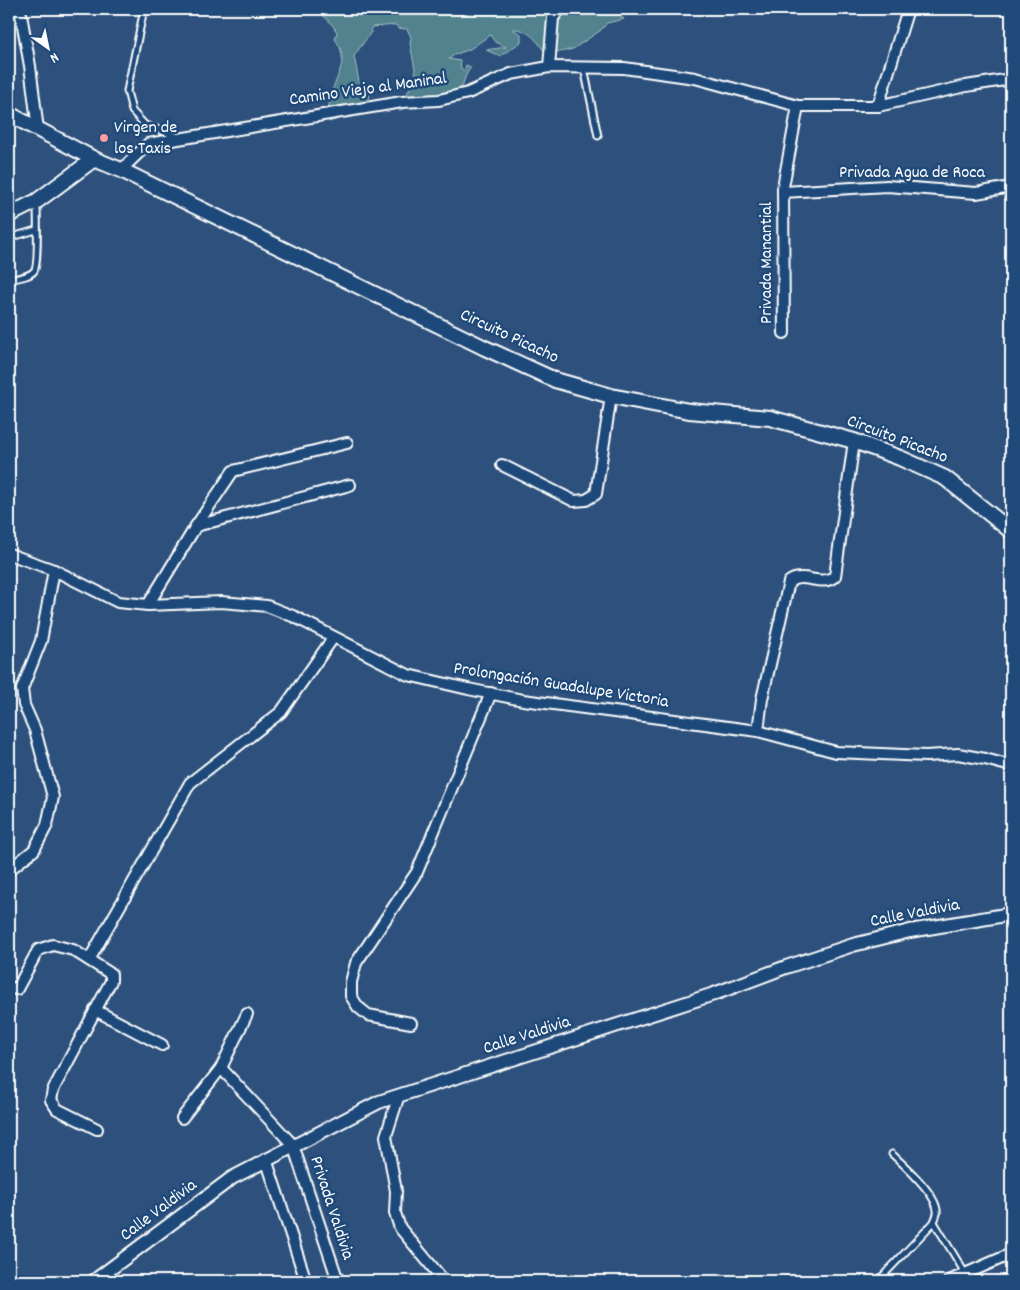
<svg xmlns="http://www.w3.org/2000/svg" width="1020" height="1290" font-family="Dekko,sans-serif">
<rect width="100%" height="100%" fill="#2d517c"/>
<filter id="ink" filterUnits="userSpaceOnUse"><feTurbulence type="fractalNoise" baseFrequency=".02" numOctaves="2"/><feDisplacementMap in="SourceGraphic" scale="10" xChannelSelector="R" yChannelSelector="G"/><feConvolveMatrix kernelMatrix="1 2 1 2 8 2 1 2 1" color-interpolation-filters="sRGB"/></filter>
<g filter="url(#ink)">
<path fill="#51828d" stroke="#a8c0c6" d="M317 9H603L617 13 624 19 607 23 601 30 573 49 560 52 551 50 544 51C536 39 527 28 512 29L521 34V42L500 56 486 50 506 47 495 42 490 35 470 49 454 55 449 59 460 61 461 68 464 72 466 65 471 67 466 75 460 92 413 102 399 111 416 75 410 43 411 37 407 29 398 28 396 25 372 27 371 32 354 56 360 87 370 96 360 112 329 122C328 112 329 100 332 91 339 71 349 58 335 39L337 32C332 23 324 17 317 9Z"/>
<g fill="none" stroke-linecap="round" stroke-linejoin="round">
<g stroke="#fff" stroke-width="9">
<g id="service">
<polyline points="144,9 127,91 132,111 145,125 179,137"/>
<polyline points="584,68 598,136"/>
<polyline points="9,238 36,230"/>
<path d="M9 280C17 278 29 277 34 271 39 266 37 213 37 202"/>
<polyline points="934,1222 965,1273"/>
<polyline points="786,1280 787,1281"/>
<path d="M878 1281 934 1222C935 1219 936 1217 937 1214 940 1197 904 1165 892 1154"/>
</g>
</g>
<g stroke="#fff" stroke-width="14">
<g id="minor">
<polyline points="20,9 30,66 38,130"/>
<polyline points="549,67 553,18 559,10 562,9"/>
<polyline points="878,106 908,9"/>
<polyline points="121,170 148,144 402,102 439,100 468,93 511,74 549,67 624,68 695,78 798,106 878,106 966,86 1011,79"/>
<polyline points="783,192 887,186 976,193 1011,187"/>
<polyline points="784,333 783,187 798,106"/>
<polyline points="502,465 574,501 586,500 596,494 611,396"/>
<polyline points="196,526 350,485"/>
<polyline points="9,554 54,570 118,602 148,605 221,602 267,606 295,617 408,675 468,689 523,700 758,731 836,752 926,756 958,754 985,759 1011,766"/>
<polyline points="148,605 196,526 233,471 347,443"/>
<path d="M758 731 762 699 789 582C803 571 822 588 835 576L854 441"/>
<polyline points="9,870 34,850 47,825 53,797 35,730 24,705 22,689 41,641 54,570"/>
<polyline points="89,960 190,783 281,712 333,638"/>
<polyline points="9,988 17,989 38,950 53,945 73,950 111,974 111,981 53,1090 51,1100 57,1109 97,1129"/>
<polyline points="95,1010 162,1045"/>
<polyline points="411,1023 368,1015 358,1007 351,996 351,982 356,963 417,872 491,693"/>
<polyline points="221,1068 293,1145 338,1281"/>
<polyline points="399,1095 386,1136 396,1191 395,1213 400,1228 444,1281"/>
<polyline points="182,1118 221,1068 247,1014"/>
<polyline points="266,1159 306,1281"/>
<polyline points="949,1281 1011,1254"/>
</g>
</g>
<g stroke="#fff" stroke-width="16">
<polyline id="tertiary" points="94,1281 232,1178 379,1102 714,994 786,967 853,945 910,931 1011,914"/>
</g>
<g stroke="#fff" stroke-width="18">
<g id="secondary">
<polyline points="9,114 94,159 121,170 485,348 555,380 611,396 689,411 770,418 854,441 900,458 945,478 1011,531"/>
<polyline points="9,215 37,201 94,159"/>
</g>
</g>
<use href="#service" stroke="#1f4a7a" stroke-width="5"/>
<use href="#minor" stroke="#1f4a7a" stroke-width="10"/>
<use href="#tertiary" stroke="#1f4a7a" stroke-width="12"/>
<use href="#secondary" stroke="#1f4a7a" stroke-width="14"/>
</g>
</g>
<circle fill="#ff9aa2" stroke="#1f4a7a" stroke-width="2" cx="104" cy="138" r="5"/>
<g text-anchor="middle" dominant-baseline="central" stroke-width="5" stroke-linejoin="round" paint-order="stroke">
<g font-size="18" fill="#fff" stroke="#1f4a7a">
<text transform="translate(368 90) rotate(-8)">Camino Viejo al Maninal</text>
<text x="912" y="173">Privada Agua de Roca</text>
<text transform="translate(767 263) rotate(-90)">Privada Manantial</text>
<text transform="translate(509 337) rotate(25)">Circuito Picacho</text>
<text transform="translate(897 440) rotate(21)">Circuito Picacho</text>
<text transform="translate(561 686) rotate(9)">Prolongación Guadalupe Victoria</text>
<text transform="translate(915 914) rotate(-11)">Calle Valdivia</text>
<text transform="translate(527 1036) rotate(-18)">Calle Valdivia</text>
<text transform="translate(331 1208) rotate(72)">Privada Valdivia</text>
<text transform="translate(159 1211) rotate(-37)">Calle Valdivia</text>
</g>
<g font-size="18" fill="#fff" stroke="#1f4a7a" text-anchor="start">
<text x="114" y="128">Virgen de<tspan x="114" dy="21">los Taxis</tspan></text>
</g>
</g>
<rect width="1020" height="1290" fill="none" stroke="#1f4a7a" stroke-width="30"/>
<rect x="15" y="15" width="990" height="1260" fill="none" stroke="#fff" stroke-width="2" filter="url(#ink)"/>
<g transform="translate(48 48) rotate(147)" stroke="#1f4a7a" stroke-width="4" paint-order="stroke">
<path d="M0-4L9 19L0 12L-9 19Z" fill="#ffffff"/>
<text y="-8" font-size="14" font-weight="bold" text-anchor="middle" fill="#ffffff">N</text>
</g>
</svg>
